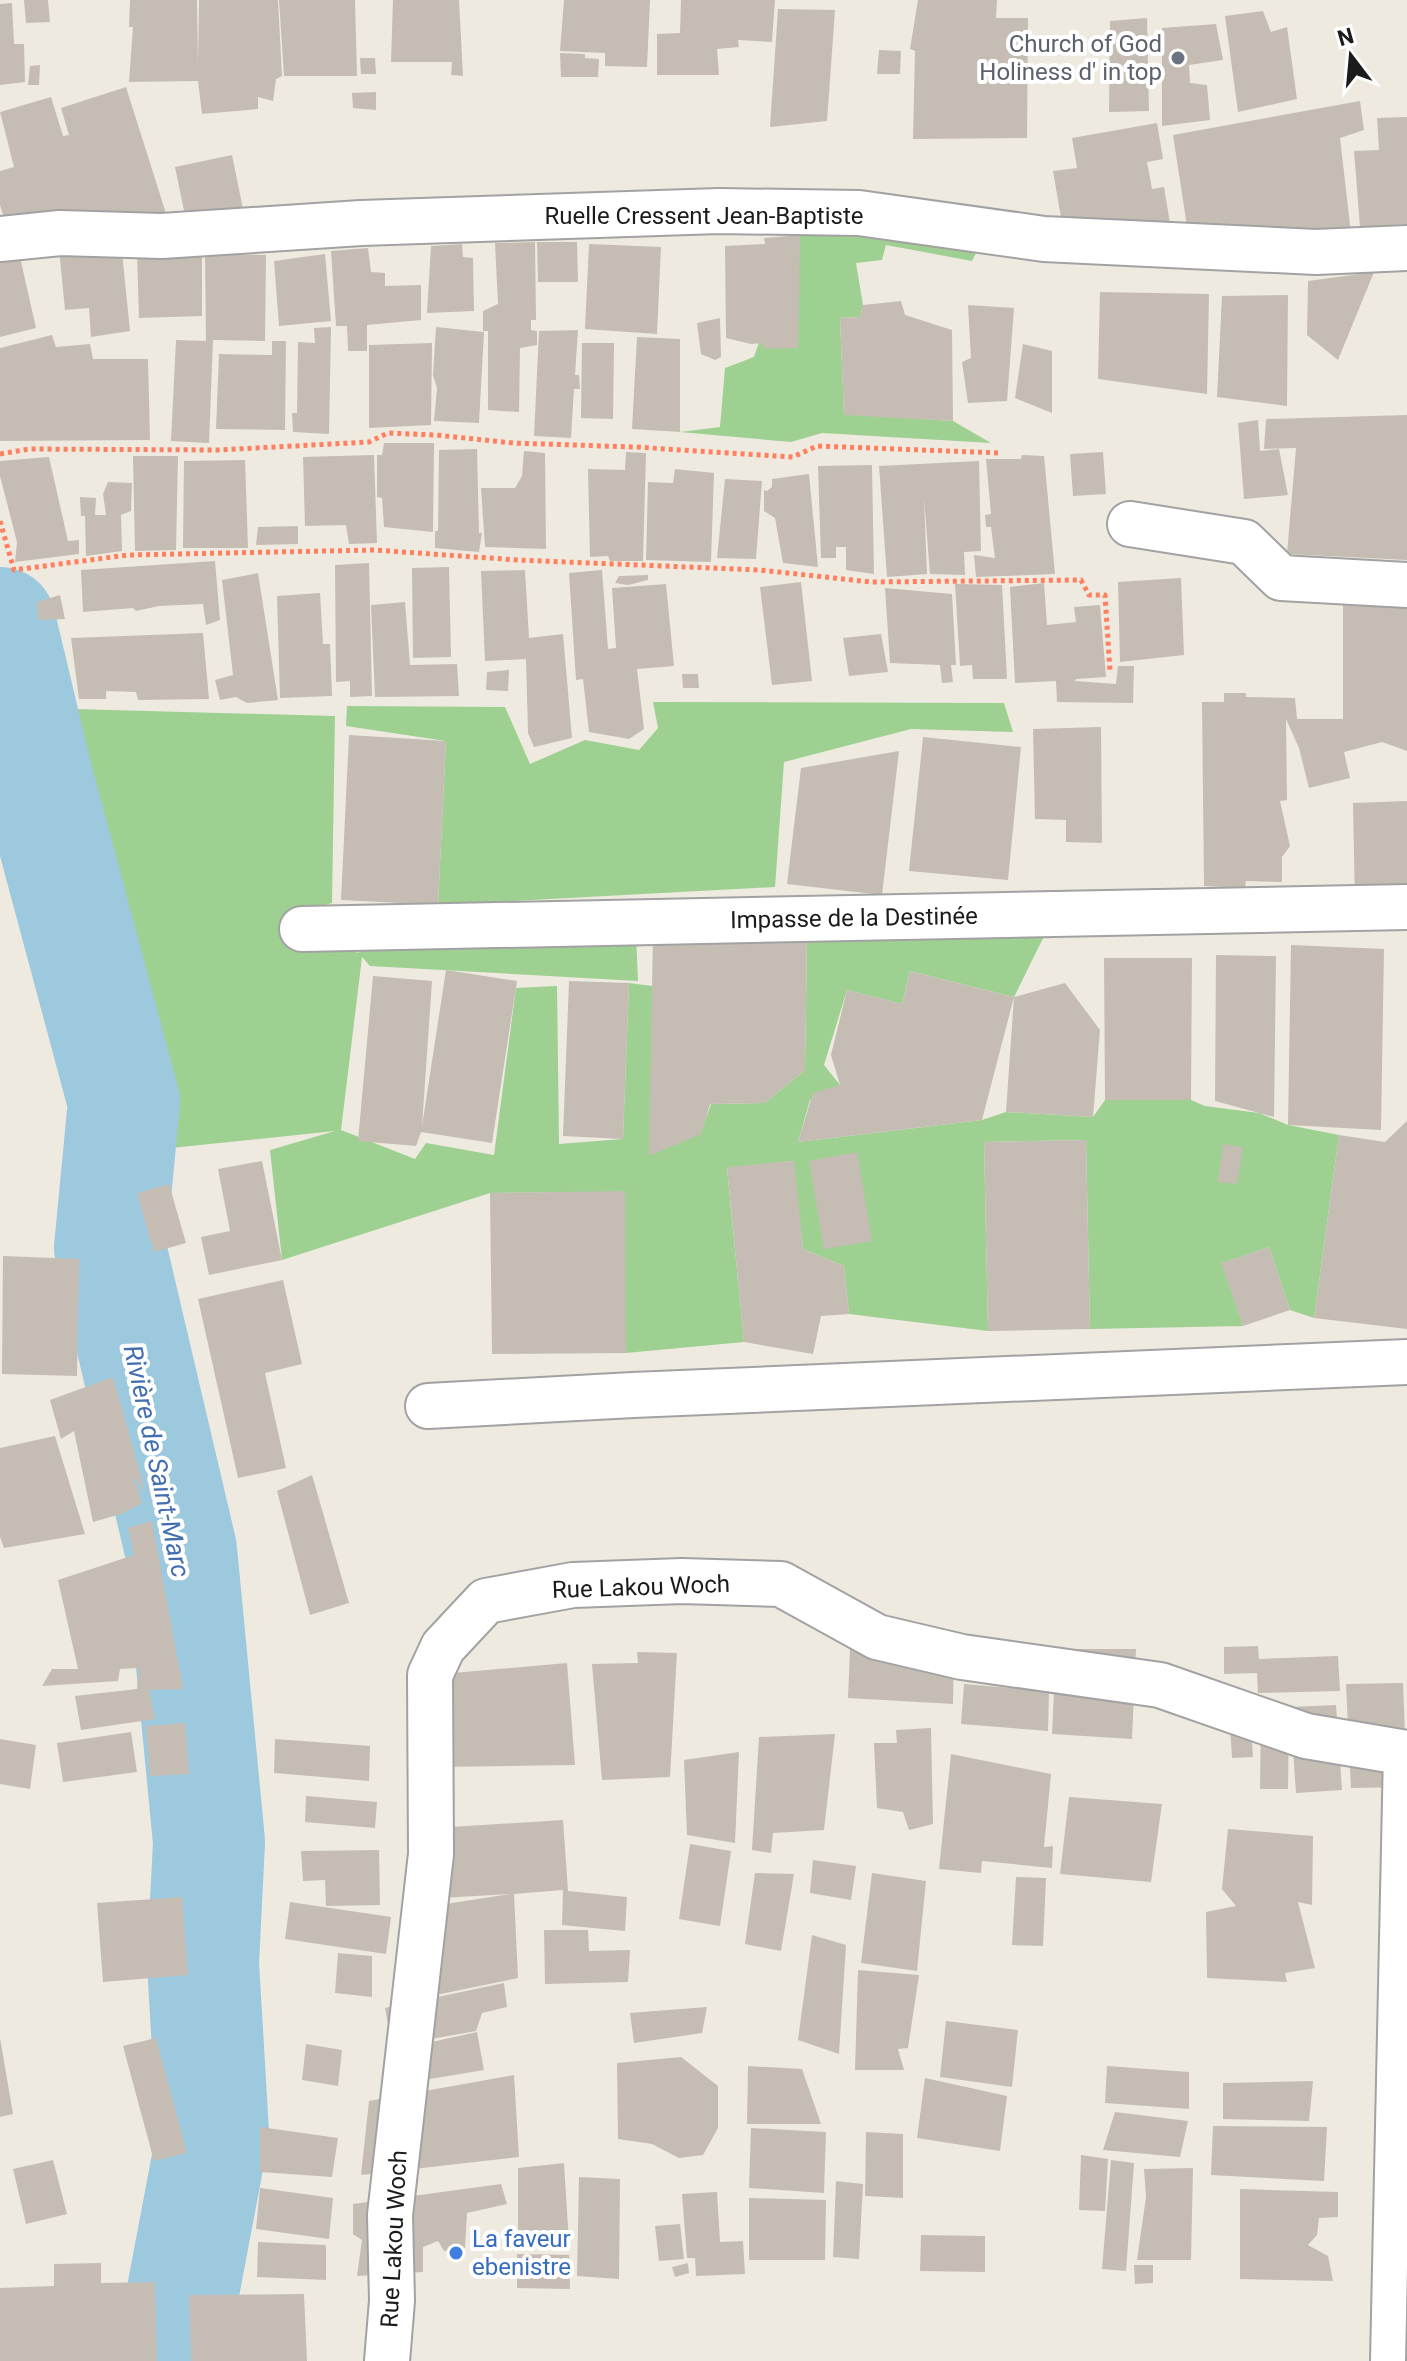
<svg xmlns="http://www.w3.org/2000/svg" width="1407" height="2361" font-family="Roboto,sans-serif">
<rect width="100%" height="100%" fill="#eeeae0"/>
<g fill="#9ed091">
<polygon points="803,213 801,235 859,213 981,243 972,261 886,245 882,260 856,263 863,305 860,317 840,318 844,414 953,421 991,443 822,433 791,442 680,432 720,427 725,368 754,357"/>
<polygon points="653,702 1004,703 1013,732 911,729 784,762 775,887 438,905 446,741 346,726 347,706 505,707 530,764 585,740 639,750 658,728"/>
<polygon points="37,708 335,716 332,903 290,915 285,934 359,953 341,929 636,935 638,981 370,966 362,957 341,1130 415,1159 426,1143 494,1155 516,988 557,986 559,1144 623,1139 629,983 652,986 700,1134 711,1104 765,1103 805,1070 807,936 1049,926 1014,997 910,971 902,1004 847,990 824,1065 840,1085 810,1100 798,1142 982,1120 1006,1112 1093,1117 1105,1100 1191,1100 1205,1106 1259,1113 1288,1125 1339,1135 1314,1318 1290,1310 1269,1247 1222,1263 1243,1326 1090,1329 1086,1140 984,1142 988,1331 849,1314 844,1266 803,1249 793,1161 727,1168 744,1342 626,1353 613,1192 490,1193 282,1260 270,1150 335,1131 132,1152 137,1100"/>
</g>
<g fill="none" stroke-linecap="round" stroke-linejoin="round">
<polyline stroke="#9dc9df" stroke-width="112" points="0,623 36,774 124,1102 110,1248 181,1550 209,1842 203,1963 213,2133 181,2302 180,2361"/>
</g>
<g fill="#c5bdb3">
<polygon points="24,0 48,0 50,22 26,23"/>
<polygon points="130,0 197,0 198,65 199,0 278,0 282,76 276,79 273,101 258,97 258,109 202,114 198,81 129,82 133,27 129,27"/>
<polygon points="279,0 355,0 357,76 284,76"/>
<polygon points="393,0 459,0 463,76 451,75 452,62 391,62"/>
<polygon points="564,0 650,0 647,67 605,66 605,53 560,51"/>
<polygon points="681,0 775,0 772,42 738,40 739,47 717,49 719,75 657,75 657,34 680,33"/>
<polygon points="918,0 997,0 996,18 1028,18 1027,138 913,139 915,51 910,49"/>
<polygon points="12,3 14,44 24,44 25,82 0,85 0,4"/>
<polygon points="778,9 835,10 827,121 770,127"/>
<polygon points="1263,11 1271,32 1287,27 1297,99 1238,112 1225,16"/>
<polygon points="1147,18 1149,111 1109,112 1110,21"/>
<polygon points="1216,24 1223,60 1189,65 1190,83 1207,85 1210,120 1162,126 1162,28"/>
<polygon points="879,50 901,51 900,74 877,74"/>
<polygon points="560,53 585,54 585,58 599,59 598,77 561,77"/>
<polygon points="360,58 375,58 376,74 361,74"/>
<polygon points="40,65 39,85 28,85 30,66"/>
<polygon points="126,87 169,223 7,227 0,205 0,171 14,167 0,112 51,97 63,136 69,135 61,108"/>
<polygon points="376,92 376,110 353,108 352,93"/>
<polygon points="1360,101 1364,130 1340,138 1351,233 1190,246 1173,135"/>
<polygon points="1407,117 1407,224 1360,227 1354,151 1379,150 1377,118"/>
<polygon points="1157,123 1163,159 1147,162 1152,189 1164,187 1170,223 1063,229 1053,171 1077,168 1072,138"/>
<polygon points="232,155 244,214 187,225 175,167"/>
<polygon points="800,235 798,348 764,349 762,343 751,344 726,338 725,246 765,244 764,238"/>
<polygon points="535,242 536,320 531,320 531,330 537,331 537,345 520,348 519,412 488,410 488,331 483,331 483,311 498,304 495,243"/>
<polygon points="537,242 577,242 578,282 538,282"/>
<polygon points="462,244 463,257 473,258 474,311 427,313 431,246"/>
<polygon points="589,244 661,247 657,334 585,329"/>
<polygon points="368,248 371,272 385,273 385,286 421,285 421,320 367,325 367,351 348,351 347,326 336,326 331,251"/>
<polygon points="59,249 122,252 130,331 91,337 89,308 65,310"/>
<polygon points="202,251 202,316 139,318 137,253"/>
<polygon points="205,254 266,255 265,341 213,340 209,443 171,441 176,340 206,341"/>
<polygon points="325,254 331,321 279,326 274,261"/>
<polygon points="20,257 36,328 0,337 0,262"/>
<polygon points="1374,272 1338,360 1307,335 1308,281"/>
<polygon points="1100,292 1209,294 1207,394 1098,379"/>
<polygon points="1288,295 1287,406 1217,397 1222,296"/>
<polygon points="901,301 905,315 952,330 953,421 844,415 840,318 860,317 863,305"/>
<polygon points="968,305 1014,308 1007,401 968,403 962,362 971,358"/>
<polygon points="720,318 721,357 715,360 701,354 697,323"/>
<polygon points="331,327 329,434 293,432 292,413 297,413 298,342 315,343 314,328"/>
<polygon points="436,327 484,332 479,423 434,421 437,388 433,375"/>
<polygon points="578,330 575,375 579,375 580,389 574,389 571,438 534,436 539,331"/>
<polygon points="52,335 56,347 90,344 93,359 148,359 150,440 0,441 0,348"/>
<polygon points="637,337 680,339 680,432 632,429"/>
<polygon points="272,341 286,341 285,430 216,429 219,354 272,355"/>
<polygon points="432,343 431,425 369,428 369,345"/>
<polygon points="582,343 614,343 613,419 581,418"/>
<polygon points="1023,344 1052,351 1052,413 1015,398"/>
<polygon points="1407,415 1407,560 1287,554 1296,448 1264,449 1266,419"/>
<polygon points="1258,420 1260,451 1279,449 1288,495 1244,499 1238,423"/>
<polygon points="384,443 434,443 433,532 384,527 382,498 377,497 377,455 382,455"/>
<polygon points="477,449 479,533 482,533 479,552 435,548 435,531 438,531 439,450"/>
<polygon points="524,451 545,453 546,549 485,547 481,488 515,488 522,476"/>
<polygon points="626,452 646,453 643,561 610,561 608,556 590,557 588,469 625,470"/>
<polygon points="1103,452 1106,494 1073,496 1070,454"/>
<polygon points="374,455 377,543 349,544 346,525 305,526 303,457"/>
<polygon points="1022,455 1044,456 1055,574 976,577 974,555 995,558 991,527 986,527 985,515 991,514 986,459 1021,459"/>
<polygon points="133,456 178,456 176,550 135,551"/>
<polygon points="49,457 68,541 79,540 79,554 15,562 17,542 0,476 0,461"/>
<polygon points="245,460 248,548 183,548 184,461"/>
<polygon points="979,461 981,551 964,552 965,575 930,574 924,498 927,574 887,577 879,466"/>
<polygon points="872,465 874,574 846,570 846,547 836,547 836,558 821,558 818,466"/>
<polygon points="675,469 714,473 711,562 646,560 648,482 673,483"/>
<polygon points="809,474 818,567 783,563 775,518 764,511 764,490 767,491 772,487 772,479"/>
<polygon points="725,479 762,481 756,559 717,558"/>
<polygon points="108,482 132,483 131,511 121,515 122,551 86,556 85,516 81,516 80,497 96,498 95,515 106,515 103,494"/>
<polygon points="298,526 298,544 256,545 258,527"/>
<polygon points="215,561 220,620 206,625 203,604 159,606 136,611 133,608 83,612 81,570"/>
<polygon points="369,563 372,696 350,697 350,681 336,682 335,565"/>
<polygon points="449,567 451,657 413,658 412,568"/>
<polygon points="525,570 529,638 563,634 572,738 534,747 528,733 526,659 485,661 481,571"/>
<polygon points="602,570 608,649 616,648 612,588 666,584 674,666 637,669 644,729 629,739 589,732 583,679 576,680 569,573"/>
<polygon points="258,573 278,700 247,703 236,697 220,700 215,680 233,675 222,580"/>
<polygon points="648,575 648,580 628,585 615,583 619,576"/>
<polygon points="1181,578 1184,655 1120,662 1118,582"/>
<polygon points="801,582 812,681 772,685 760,587"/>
<polygon points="1044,583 1047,625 1076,622 1074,607 1100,605 1106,677 1076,679 1075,681 1116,684 1118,666 1134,666 1133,703 1057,702 1056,681 1015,683 1010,587"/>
<polygon points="955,584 1002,585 1007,679 973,679 972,665 960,666"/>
<polygon points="885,588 952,594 956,665 951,665 953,682 942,683 940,665 890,663"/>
<polygon points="320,593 323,644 330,644 332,696 280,698 277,596"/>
<polygon points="60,595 65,619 38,620 37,602"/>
<polygon points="405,602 410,665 457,664 459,696 375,697 371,605"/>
<polygon points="1407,603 1407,751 1382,742 1344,752 1350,778 1309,788 1299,748 1286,719 1287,800 1280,801 1290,846 1282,857 1282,882 1246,881 1245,888 1204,886 1202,702 1224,702 1224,693 1246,693 1246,697 1295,698 1297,719 1343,719 1343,604"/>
<polygon points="203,633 209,699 138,700 136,692 106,691 106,699 79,699 71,638"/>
<polygon points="881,634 888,672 849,676 843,638"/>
<polygon points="509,670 508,691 486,690 487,672"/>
<polygon points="682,674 698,674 699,688 683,688"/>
<polygon points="1101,727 1102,843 1066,842 1066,820 1035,819 1033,729"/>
<polygon points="349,735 446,741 438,905 341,900"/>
<polygon points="923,737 1021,747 1008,880 909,871"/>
<polygon points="899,751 882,895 787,884 801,768"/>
<polygon points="1407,801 1407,904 1355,905 1353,803"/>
<polygon points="653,933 807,936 805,1070 765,1103 710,1104 701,1134 649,1156"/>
<polygon points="1291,945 1384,949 1381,1130 1288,1125"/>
<polygon points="1216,955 1276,956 1274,1117 1215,1101"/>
<polygon points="1104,958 1192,958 1191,1100 1105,1100"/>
<polygon points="446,970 517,981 492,1143 421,1132 416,1146 358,1141 373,976 432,981 422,1126"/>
<polygon points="910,971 1014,997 1065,983 1100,1030 1093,1117 1006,1112 1014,997 982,1120 798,1142 813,1093 840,1085 831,1055 847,990 902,1004"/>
<polygon points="569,981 629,983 623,1139 563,1136"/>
<polygon points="1407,1121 1407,1329 1314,1318 1339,1135 1385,1142"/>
<polygon points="1086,1140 1090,1329 988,1331 984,1142"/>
<polygon points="1223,1144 1243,1147 1237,1184 1218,1182"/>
<polygon points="857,1152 872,1241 824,1249 809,1161"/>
<polygon points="262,1161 282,1260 209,1275 201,1237 230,1231 218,1169"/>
<polygon points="794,1161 803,1249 844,1266 849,1314 821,1316 813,1354 744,1342 727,1167"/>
<polygon points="169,1184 186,1243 154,1252 137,1193"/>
<polygon points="625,1191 626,1353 492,1354 490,1193"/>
<polygon points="1269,1247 1290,1310 1243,1326 1221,1263"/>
<polygon points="3,1256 79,1259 77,1376 2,1374"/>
<polygon points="283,1280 302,1364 265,1373 286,1468 238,1478 198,1299"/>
<polygon points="113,1377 145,1492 133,1476 142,1503 121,1514 93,1522 74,1431 61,1439 50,1400"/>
<polygon points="55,1436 85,1534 4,1548 0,1537 0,1448"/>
<polygon points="312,1475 349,1603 310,1615 277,1491"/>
<polygon points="152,1521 183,1689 149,1690 155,1719 81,1730 75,1696 137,1689 139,1668 120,1669 118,1681 42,1686 52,1669 78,1669 58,1580 134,1555 128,1528"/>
<polygon points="1258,1646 1259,1659 1338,1656 1340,1691 1258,1693 1257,1673 1224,1674 1224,1647"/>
<polygon points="850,1649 954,1654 953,1704 848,1698"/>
<polygon points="1056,1649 1136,1649 1132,1739 1052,1734"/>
<polygon points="637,1652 677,1653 670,1777 602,1780 592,1664 638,1663"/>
<polygon points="567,1663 575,1765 436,1767 430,1675"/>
<polygon points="1403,1683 1407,1787 1351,1788 1346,1684"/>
<polygon points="964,1684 1049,1691 1048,1731 961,1724"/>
<polygon points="1336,1705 1342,1790 1296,1793 1290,1707"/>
<polygon points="1261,1708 1289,1708 1288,1789 1260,1789"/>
<polygon points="185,1723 189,1774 150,1776 146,1726"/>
<polygon points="1251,1725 1253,1757 1232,1758 1230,1726"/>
<polygon points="931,1728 933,1824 909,1830 903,1812 877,1808 874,1743 897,1743 896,1730"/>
<polygon points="131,1732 137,1772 63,1782 57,1743"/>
<polygon points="835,1734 824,1830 773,1833 771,1853 752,1850 759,1737"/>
<polygon points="0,1739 36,1745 30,1789 0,1784"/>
<polygon points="275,1739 370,1746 369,1781 274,1773"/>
<polygon points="739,1752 735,1843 687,1835 684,1760"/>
<polygon points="951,1754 1051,1774 1044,1847 1053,1846 1052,1868 982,1861 981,1873 939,1869"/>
<polygon points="306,1796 377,1802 375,1828 305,1822"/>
<polygon points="1069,1797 1162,1804 1151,1882 1060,1874"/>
<polygon points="563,1820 568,1891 627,1897 625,1931 562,1925 563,1890 514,1894 518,1978 397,2003 401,1911 510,1894 441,1898 435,1828"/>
<polygon points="1228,1829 1313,1836 1312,1905 1298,1902 1315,1968 1285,1973 1287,1982 1207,1978 1206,1912 1236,1906 1222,1889"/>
<polygon points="690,1844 731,1851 720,1926 679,1919"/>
<polygon points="379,1850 380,1905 326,1906 325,1880 303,1881 301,1851"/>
<polygon points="813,1860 856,1866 851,1900 810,1893"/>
<polygon points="755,1873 794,1874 781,1951 745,1944"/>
<polygon points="872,1873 926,1881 917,1971 861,1963"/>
<polygon points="1016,1877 1046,1878 1043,1946 1012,1945"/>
<polygon points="182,1897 188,1975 103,1982 97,1903"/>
<polygon points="290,1902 391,1917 386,1954 285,1939"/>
<polygon points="544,1930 588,1930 589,1951 630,1950 628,1982 545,1984"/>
<polygon points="812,1935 846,1945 839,2054 798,2040"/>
<polygon points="338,1953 372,1956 372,1997 335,1993"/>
<polygon points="858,1970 919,1975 908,2048 898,2049 904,2070 855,2070"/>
<polygon points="504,1983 507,2007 482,2013 476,2031 392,2046 385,2008"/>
<polygon points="707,2007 702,2033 634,2043 630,2013"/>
<polygon points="946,2021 1018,2030 1012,2087 940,2077"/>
<polygon points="477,2032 484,2070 394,2085 391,2051"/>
<polygon points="0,2038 13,2114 0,2117"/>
<polygon points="156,2038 187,2153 154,2161 123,2046"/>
<polygon points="306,2044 342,2050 338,2086 302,2080"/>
<polygon points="681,2057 718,2086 718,2128 703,2155 679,2158 652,2144 618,2139 617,2063"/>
<polygon points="748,2066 802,2069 821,2124 747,2124"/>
<polygon points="1107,2066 1189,2072 1189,2109 1105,2103"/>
<polygon points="514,2075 519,2157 361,2175 369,2101"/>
<polygon points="925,2078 1007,2096 1000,2151 917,2138"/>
<polygon points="1313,2081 1309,2121 1223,2119 1223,2083"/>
<polygon points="1115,2112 1188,2121 1180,2157 1103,2150"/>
<polygon points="1213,2126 1327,2127 1324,2181 1211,2175"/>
<polygon points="260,2127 338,2138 332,2177 260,2172"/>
<polygon points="751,2128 826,2132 824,2193 749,2188"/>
<polygon points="866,2132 903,2134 903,2198 865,2196"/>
<polygon points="1081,2155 1108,2159 1105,2211 1079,2210"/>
<polygon points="53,2160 67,2214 26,2224 13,2169"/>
<polygon points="1111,2160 1134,2163 1126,2271 1102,2269"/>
<polygon points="564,2163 569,2243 518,2246 518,2168"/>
<polygon points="1193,2168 1191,2260 1137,2260 1146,2197 1144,2169"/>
<polygon points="579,2177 620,2179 619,2279 577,2276"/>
<polygon points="836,2181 863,2184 859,2259 833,2257"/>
<polygon points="501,2184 507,2204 467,2213 465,2248 444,2251 438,2241 423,2247 423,2272 357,2276 362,2240 353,2234 353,2204"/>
<polygon points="260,2188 333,2198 329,2239 256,2229"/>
<polygon points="1240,2189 1338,2192 1338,2217 1319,2218 1317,2235 1308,2245 1328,2256 1333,2281 1240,2279"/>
<polygon points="717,2192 720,2242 743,2241 745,2274 696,2276 695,2258 687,2258 682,2194"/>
<polygon points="749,2198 826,2200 825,2260 749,2260"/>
<polygon points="680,2224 684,2259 659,2261 655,2226"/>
<polygon points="921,2235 985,2236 985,2272 920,2271"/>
<polygon points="258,2242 326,2245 326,2280 257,2277"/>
<polygon points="517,2254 569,2255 570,2289 517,2288"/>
<polygon points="101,2263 101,2283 155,2282 157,2361 0,2361 0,2288 54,2286 54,2264"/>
<polygon points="688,2263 689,2273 675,2277 672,2267"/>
<polygon points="1134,2265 1153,2265 1153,2283 1135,2284"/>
<polygon points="304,2294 307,2361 191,2361 189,2295"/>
</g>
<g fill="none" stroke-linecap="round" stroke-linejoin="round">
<g stroke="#a2a2a2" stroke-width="38">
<polyline id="lane" points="1388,2361 1401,1753"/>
</g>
<g stroke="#a2a2a2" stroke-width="48">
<g id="street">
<polyline points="0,239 60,233 162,236 361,223 719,211 859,213 1044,239 1316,252 1407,248"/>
<polyline points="1130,524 1244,542 1281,578 1407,585"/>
<polyline points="302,929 1407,907"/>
<polyline points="428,1406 633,1395 1407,1362"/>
<polyline points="387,2361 392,2301 390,2215 431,1854 430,1675 443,1647 486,1601 573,1585 682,1581 781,1584 877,1637 962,1657 1160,1685 1306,1736 1407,1753"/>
</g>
</g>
<g stroke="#ff7f5f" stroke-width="5" stroke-dasharray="4 4" stroke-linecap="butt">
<polyline points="0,454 29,449 218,450 369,442 388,433 436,435 513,443 635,447 793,457 817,446 1001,453"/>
<polyline points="0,521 14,570 128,555 374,550 518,560 760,570 871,582 1081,580 1089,595 1105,595 1110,671"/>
</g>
<use href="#lane" stroke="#fff" stroke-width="34"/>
<use href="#street" stroke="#fff" stroke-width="44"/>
</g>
<circle fill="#6b7280" stroke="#fff" stroke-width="3" cx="1178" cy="58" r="8"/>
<circle fill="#3f7fe0" stroke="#fff" stroke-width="3" cx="456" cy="2253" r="8"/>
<g text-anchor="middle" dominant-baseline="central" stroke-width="8" stroke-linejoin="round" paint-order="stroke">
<g font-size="24" fill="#5b616d" stroke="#fff" text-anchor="end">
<text x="1162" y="44">Church of God<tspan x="1162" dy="28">Holiness d' in top</tspan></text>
</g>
<g font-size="24" fill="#1b1b1b" stroke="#fff">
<text x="704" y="216">Ruelle Cressent Jean-Baptiste</text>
<text transform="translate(854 918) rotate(-1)">Impasse de la Destinée</text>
<text transform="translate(641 1587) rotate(-2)">Rue Lakou Woch</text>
<text transform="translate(394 2239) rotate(-87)">Rue Lakou Woch</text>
</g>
<g font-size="24" fill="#366cbe" stroke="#fff" text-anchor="start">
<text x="472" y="2239">La faveur<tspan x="472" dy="28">ebenistre</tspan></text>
</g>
<g font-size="26" font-style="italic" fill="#436eaf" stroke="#fff">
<text transform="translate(157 1461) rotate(78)">Rivière de Saint-Marc</text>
</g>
</g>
<g transform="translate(1351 56) rotate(344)" stroke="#ffffff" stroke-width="6" paint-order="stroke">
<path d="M0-6L14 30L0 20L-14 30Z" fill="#1b1b1b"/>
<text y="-12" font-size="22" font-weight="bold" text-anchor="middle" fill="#1b1b1b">N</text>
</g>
</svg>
